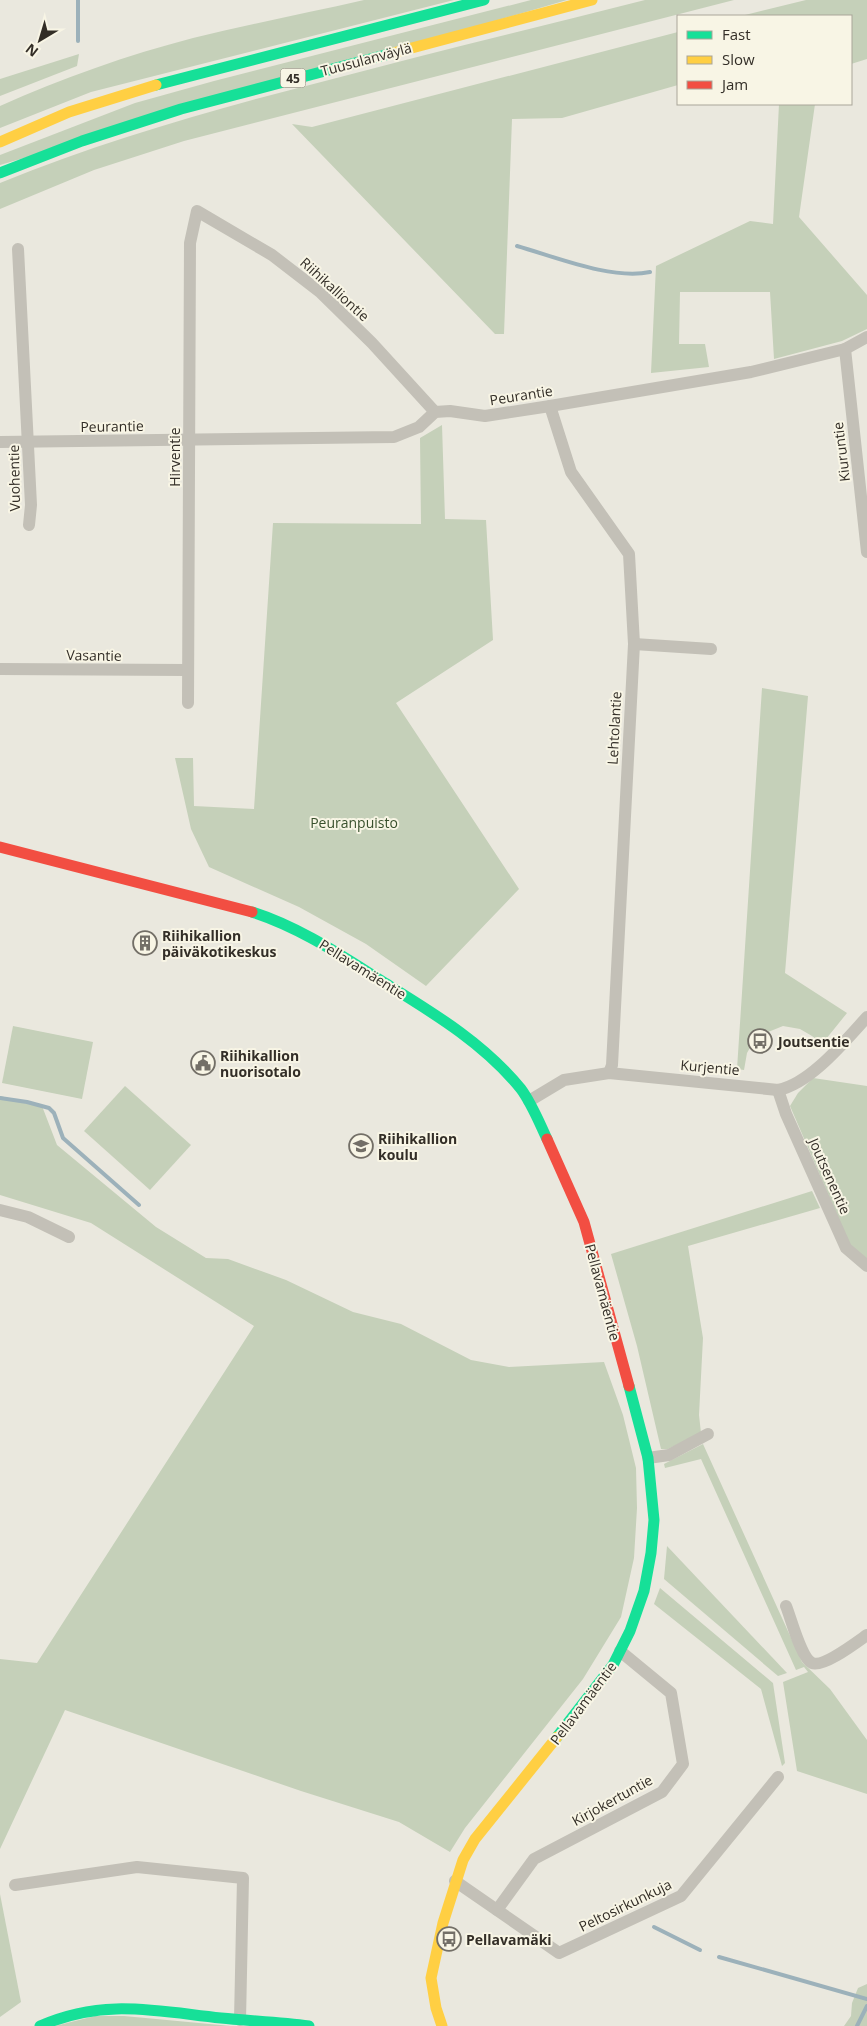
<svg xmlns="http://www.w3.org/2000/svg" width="867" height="2026" font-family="'Open Sans',sans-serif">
<rect width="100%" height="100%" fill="#eae8de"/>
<g fill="#c5d0b9">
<path d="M364 0H454L91 92 0 128V106C62 78 128 55 193 38 250 24 307 13 364 0Z"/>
<polygon points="531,0 567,0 0,165 0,155 135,103 214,81"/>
<path d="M645 0H734L184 141 94 170 0 209V183C106 140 215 109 325 81 431 53 538 27 645 0Z"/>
<polygon points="806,0 867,0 867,59 851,64 851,16 741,16"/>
<polygon points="678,32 678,85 562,118 512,119 504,334 495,334 292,124 312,127"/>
<polygon points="79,54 77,66 0,96 0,79"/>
<polygon points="779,104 815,104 799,217 867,295 867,329 842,341 774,359 770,292 680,292 679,344 705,344 709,367 651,373 656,266 750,221 773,224"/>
<polygon points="442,425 445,519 486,520 493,640 396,703 519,889 426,986 366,944 299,907 209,867 191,829 175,758 193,758 194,806 254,809 273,523 421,524 420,438"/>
<polygon points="762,688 808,696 785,973 847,1013 822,1044 812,1036 800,1029 783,1026 756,1037 747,1053 744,1070 737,1069"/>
<polygon points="13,1026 93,1042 82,1099 2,1083"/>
<polygon points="813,1078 867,1086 867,1261 850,1245 790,1106 798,1093"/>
<polygon points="125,1086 191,1145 150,1190 84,1131"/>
<polygon points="0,1096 42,1106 57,1145 156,1227 206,1258 228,1259 286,1280 353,1312 401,1324 471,1360 509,1367 604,1362 623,1415 636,1468 637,1508 634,1558 621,1617 583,1679 465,1828 450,1852 399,1822 301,1791 65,1710 0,1849 0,1659 37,1663 254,1326 91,1223 0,1195"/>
<polygon points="812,1191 820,1208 688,1246 703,1338 699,1415 701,1433 668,1449 661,1449 637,1346 611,1254"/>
<polygon points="703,1444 802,1662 830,1689 867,1740 867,1794 797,1771 783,1682 808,1672 804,1667 796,1670 701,1459 665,1468 664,1464"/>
<polygon points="667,1546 787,1673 778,1676 664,1579"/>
<polygon points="660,1588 773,1683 785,1763 782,1766 761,1689 654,1604"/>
<polygon points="0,1894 21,2002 0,2017"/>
<polygon points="867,1984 867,2026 844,2026 851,2016 852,2003 858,1988"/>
<polygon points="95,2016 124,2016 231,2026 55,2026"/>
</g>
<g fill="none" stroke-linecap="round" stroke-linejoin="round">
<g stroke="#9cb1ba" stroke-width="4">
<polyline points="78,0 78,41"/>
<path d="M517 246C556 257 611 280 650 272"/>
<polyline points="0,1098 27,1102 49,1108 54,1113 63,1138 139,1205"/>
<polyline points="654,1927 700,1950"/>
<polyline points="719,1957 867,1999"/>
<polyline points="857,2026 867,2006"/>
</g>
<g stroke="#c3c0b7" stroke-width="12">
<polyline points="18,249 31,505 29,525"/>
<polyline points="845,349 867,552"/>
<polyline points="550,406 571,472 629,554 634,644 612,1065 609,1073"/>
<polyline points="0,442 394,437 419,427 435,412 450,411 485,416 550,406 751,372 845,349 867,337"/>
<polyline points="634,644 711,649"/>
<polyline points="0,669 187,670"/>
<polyline points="188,703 190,243 197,211 272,255 320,292 372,343 435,412"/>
<polyline points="778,1090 786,1114 846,1248 867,1266"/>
<path d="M529 1101 564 1080 609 1073 778 1090C810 1084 845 1041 867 1017"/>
<polyline points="0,1210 28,1217 69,1237"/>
<polyline points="648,1458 669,1455 708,1434"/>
<path d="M786 1606C791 1618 801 1658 812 1663 823 1668 857 1642 867 1635"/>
<polyline points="455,1881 559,1953 681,1896 778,1777"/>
<polyline points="15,1885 137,1867 243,1878 240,2020"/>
<polyline points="497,1910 534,1859 662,1792 683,1764 671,1693 620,1651"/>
</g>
<g stroke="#16e098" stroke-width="11">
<polyline points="156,85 484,0"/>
<polyline points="0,173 82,141 181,109 393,53"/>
<path d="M252 912C299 927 339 954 380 980 430 1011 483 1042 521 1089 532 1104 539 1122 547 1139"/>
<polyline points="557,1737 613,1665 630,1631 644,1591 651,1553 654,1520 648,1458 629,1386"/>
<path d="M40 2026C104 1998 155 2011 221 2018 250 2021 280 2022 309 2026"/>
</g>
<g stroke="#ffcf43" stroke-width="11">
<polyline points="393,53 592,0"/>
<polyline points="0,142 69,112 156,85"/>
<polyline points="442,2026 436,2008 431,1978 443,1923 463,1860 475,1839 557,1737"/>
</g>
<g stroke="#f24e42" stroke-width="11">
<polyline points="0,847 252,912"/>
<polyline points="547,1139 584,1222 629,1386"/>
</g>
</g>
<defs>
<g id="building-ring" transform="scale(1.25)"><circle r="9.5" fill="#f8f5e5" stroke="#736f67" stroke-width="1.5"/><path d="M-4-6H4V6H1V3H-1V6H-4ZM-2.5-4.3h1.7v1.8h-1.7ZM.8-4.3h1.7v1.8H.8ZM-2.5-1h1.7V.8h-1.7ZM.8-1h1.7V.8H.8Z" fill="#736f67"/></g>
<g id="bus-ring" transform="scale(1.25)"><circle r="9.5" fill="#f8f5e5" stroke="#736f67" stroke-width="1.5"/><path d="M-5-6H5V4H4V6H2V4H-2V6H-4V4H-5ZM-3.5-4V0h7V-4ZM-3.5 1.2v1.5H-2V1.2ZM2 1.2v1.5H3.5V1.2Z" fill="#736f67"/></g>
<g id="civic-ring" transform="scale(1.25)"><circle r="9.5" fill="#f8f5e5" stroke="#736f67" stroke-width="1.5"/><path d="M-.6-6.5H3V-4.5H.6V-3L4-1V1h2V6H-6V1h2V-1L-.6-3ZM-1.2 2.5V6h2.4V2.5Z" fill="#736f67"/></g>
<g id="school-ring" transform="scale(1.25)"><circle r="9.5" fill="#f8f5e5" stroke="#736f67" stroke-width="1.5"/><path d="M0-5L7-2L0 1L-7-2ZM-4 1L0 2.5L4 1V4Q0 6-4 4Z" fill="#736f67"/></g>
</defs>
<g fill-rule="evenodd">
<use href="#building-ring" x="145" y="943"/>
<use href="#bus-ring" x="760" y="1041"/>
<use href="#civic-ring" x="203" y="1063"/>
<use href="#school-ring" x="361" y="1146"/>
<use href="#bus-ring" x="449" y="1939"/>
</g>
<g text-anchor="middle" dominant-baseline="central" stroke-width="4" stroke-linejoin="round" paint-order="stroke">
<rect fill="#f8f5e5" stroke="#6e6a60" stroke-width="1" x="280.5" y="68.5" width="25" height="19" rx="4"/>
<g font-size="12" font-weight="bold" fill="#332e27">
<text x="293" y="78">45</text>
</g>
<g font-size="14" fill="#332e27" stroke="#f8f5e5">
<text transform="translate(366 59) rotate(-15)">Tuusulanväylä</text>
<text transform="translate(335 289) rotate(42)">Riihikalliontie</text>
<text transform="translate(521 395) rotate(-9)">Peurantie</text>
<text transform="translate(112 426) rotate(-1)">Peurantie</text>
<text transform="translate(841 452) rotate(-97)">Kiuruntie</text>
<text transform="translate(174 457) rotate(-90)">Hirventie</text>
<text transform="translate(14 478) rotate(-91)">Vuohentie</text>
<text transform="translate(94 655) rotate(1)">Vasantie</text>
<text transform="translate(614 728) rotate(-87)">Lehtolantie</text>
<text transform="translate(363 969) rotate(32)">Pellavamäentie</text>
<text transform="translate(710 1067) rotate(5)">Kurjentie</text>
<text transform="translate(830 1176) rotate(66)">Joutsenentie</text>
<text transform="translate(603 1292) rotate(75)">Pellavamäentie</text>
<text transform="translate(583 1703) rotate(-53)">Pellavamäentie</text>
<text transform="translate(612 1800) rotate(-29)">Kirjokertuntie</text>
<text transform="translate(625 1905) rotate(-26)">Peltosirkunkuja</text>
</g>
<g font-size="14" fill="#38502c" stroke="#f8f5e5">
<text x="354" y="822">Peuranpuisto</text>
</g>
<g font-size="14" font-weight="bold" fill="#332e27" stroke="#f8f5e5" text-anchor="start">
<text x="162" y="935">Riihikallion<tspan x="162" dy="16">päiväkotikeskus</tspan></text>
<text x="778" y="1041">Joutsentie</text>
<text x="220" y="1055">Riihikallion<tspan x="220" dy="16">nuorisotalo</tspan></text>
<text x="378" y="1138">Riihikallion<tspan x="378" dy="16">koulu</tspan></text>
<text x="466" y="1939">Pellavamäki</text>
</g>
</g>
<rect x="677" y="15" width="175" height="90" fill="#f8f5e5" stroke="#a9a599"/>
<rect x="687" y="31" width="25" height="8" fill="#16e098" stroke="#a9a599"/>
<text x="722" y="40" font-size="15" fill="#332e27">Fast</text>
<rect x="687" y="56" width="25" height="8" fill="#ffcf43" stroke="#a9a599"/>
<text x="722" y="65" font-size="15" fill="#332e27">Slow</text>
<rect x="687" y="81" width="25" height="8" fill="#f24e42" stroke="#a9a599"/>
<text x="722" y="90" font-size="15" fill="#332e27">Jam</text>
<g transform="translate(40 40) rotate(218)" stroke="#f8f5e5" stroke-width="4" paint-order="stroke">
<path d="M0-4L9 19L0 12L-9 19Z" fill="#332e27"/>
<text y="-8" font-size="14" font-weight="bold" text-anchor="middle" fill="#332e27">N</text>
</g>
</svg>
